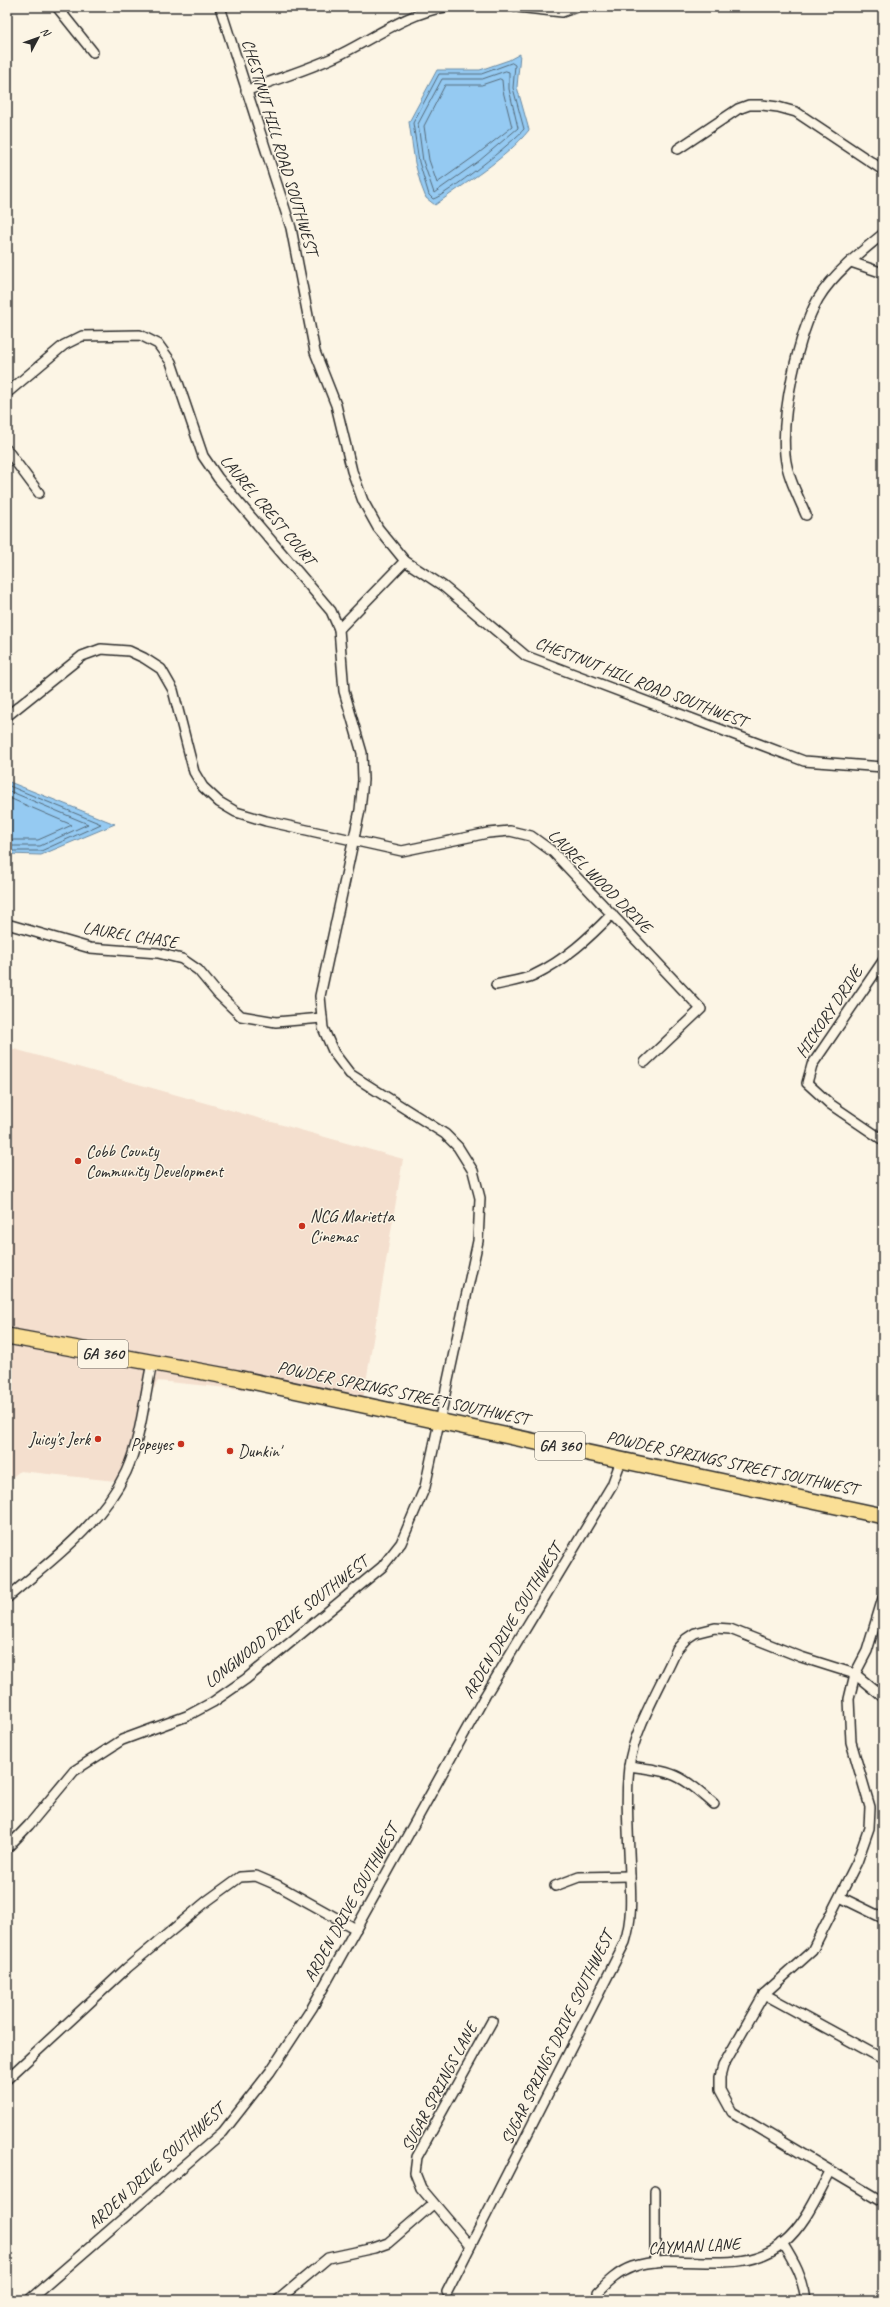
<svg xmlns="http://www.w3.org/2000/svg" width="890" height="2307" font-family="Caveat,sans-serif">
<rect width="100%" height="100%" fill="#fcf5e5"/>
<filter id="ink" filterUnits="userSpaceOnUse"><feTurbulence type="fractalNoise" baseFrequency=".025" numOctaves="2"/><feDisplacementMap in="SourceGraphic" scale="8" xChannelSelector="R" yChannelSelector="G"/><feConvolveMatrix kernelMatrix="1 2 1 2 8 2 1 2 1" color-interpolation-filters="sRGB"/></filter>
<g filter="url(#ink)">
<polygon fill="#f4dfce" points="7,1047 403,1159 361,1412 268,1392 158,1381 148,1399 125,1482 20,1471 7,1481"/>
<g fill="#95caf2" stroke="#6b8aa2">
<path d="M520 54 517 87 529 130C506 159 465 183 435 205L426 198 421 185 415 163 409 122 437 70H480L509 60Z"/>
<polygon points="7,781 115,824 41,855 7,854"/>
</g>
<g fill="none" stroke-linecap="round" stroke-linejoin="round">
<g stroke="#556b7b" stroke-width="1">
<path d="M512 63 515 65 513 88 524 129C516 140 444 197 433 199L429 195 419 162 413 123 439 74H481Z"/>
<polygon points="506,71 509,72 509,89 518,128 479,161 434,193 423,161 418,124 442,79 482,79"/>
<polygon points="500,79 502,80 503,91 512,127 475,156 437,183 429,160 424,126 445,85 481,85"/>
<polyline points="7,785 101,824 41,851 7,851"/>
<polyline points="7,790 88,824 40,846 7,846"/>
<polyline points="7,797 72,825 38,840 7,840"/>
</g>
<g stroke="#2b2b2b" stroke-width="12">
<g id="street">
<polyline points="57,7 93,52"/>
<polyline points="220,7 291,228 315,352 336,405 352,471 363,501 378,528 405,561 443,586 526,656 804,761 883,767"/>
<polyline points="517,7 562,12 576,7"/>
<path d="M246 91C277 78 312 69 343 53 375 37 408 13 445 7"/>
<polyline points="678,149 738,109 749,105 762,105 778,107 796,112 883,170"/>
<polyline points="851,262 883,273"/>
<polyline points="7,393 64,345 82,336 140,335 158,344 171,362 203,456 218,478 331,611 339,629"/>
<polyline points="7,450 39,493"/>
<path d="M806 515C798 496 787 476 785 455 781 414 798 335 818 299 832 275 862 251 883 234"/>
<polyline points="7,716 82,656 101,649 129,651 144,658 161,669 173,690 194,772 203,787 219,802 236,812 266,821 402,851 488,833 510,831 531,836 553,852 701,1009 645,1062"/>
<polyline points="7,924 90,948 158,953 182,959 198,970 218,994 241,1016 276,1022 322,1018"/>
<polyline points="883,961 812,1065 807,1083 830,1104 883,1140"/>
<path d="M496 985C508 982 523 980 534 975 565 960 589 938 612 914"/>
<path d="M7 1598C50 1561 101 1525 126 1472 141 1439 144 1399 152 1363"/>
<polyline points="883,1598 867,1651 855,1674 849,1699 851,1742 870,1807 869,1828 857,1862 812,1951 764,1994 723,2066 720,2077 720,2090 732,2112 883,2202"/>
<path d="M629 1766C673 1772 680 1773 714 1804"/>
<polyline points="7,1848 29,1825 74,1771 122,1740 187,1716 213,1702 246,1679 382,1567 401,1543 425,1487 478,1241 480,1198 473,1171 458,1147 445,1134 350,1074 334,1053 323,1028 320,996 360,810 363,780 362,753 344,691 339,629 405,561"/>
<polyline points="555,1886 579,1877 630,1876"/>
<polyline points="840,1897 883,1918"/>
<polyline points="764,1994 883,2059"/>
<polyline points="7,2079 127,1968 207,1901 240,1877 256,1876 277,1885 356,1929"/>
<path d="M782 2243C794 2262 803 2278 806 2300"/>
<polyline points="470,2246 421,2188 415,2173 417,2157 492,2021"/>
<polyline points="655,2262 655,2191"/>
<path d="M447 2292 625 1942C632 1919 631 1899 630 1876 629 1840 625 1802 629 1767 633 1730 662 1684 677 1649L686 1639 695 1633 715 1628 730 1629 801 1657 855 1674 883 1697"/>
<path d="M598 2292C608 2282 618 2272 632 2267 681 2250 738 2279 783 2243 805 2225 817 2196 830 2172"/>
<polyline points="29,2300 223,2132 270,2072 312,2008 485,1696 612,1485 622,1458"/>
<polyline points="278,2300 328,2258 374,2248 388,2243 433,2204"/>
</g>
</g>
<g stroke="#2b2b2b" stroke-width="18">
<polyline id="primary" points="7,1336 237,1378 883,1516"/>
</g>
<use href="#street" stroke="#fcf5e5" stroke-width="9"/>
<use href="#primary" stroke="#fadf96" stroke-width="15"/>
</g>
</g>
<g fill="#c8321e" stroke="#fcf5e5" stroke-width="1.5">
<circle cx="78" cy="1161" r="4"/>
<circle cx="302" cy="1226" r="4"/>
<circle cx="98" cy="1439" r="4"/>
<circle cx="181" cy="1444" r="4"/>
<circle cx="230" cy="1451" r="4"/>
</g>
<g text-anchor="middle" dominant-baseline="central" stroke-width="3" stroke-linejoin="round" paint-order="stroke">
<g fill="#fcf5e5" stroke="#6a6863" stroke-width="1">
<rect x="78" y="1340" width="50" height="28" rx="3"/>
<rect x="535" y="1432" width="50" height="28" rx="3"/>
</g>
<g font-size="16" font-weight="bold" fill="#2b2b2b">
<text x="103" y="1354">GA 360</text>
<text x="560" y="1446">GA 360</text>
</g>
<g font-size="17" fill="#2b2b2b" stroke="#fcf5e5">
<text transform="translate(280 147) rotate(73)">CHESTNUT HILL ROAD SOUTHWEST</text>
<text transform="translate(268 510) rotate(50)">LAUREL CREST COURT</text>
<text transform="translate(641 682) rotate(21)">CHESTNUT HILL ROAD SOUTHWEST</text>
<text transform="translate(600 881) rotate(45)">LAUREL WOOD DRIVE</text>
<text transform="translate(130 935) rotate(9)">LAUREL CHASE</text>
<text transform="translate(829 1012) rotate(-56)">HICKORY DRIVE</text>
<text transform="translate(403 1393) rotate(12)">POWDER SPRINGS STREET SOUTHWEST</text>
<text transform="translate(732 1463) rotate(12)">POWDER SPRINGS STREET SOUTHWEST</text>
<text transform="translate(512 1621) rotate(-59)">ARDEN DRIVE SOUTHWEST</text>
<text transform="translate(286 1622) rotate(-38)">LONGWOOD DRIVE SOUTHWEST</text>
<text transform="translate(351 1903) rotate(-61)">ARDEN DRIVE SOUTHWEST</text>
<text transform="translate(557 2038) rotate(-64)">SUGAR SPRINGS DRIVE SOUTHWEST</text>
<text transform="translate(439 2087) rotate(-62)">SUGAR SPRINGS LANE</text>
<text transform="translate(156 2166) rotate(-42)">ARDEN DRIVE SOUTHWEST</text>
<text transform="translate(694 2246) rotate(-3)">CAYMAN LANE</text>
</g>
<g font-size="17" fill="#2b2b2b" stroke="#fcf5e5" text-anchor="start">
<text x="86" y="1151">Cobb County<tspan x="86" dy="20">Community Development</tspan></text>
<text x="310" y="1216">NCG Marietta<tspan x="310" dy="20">Cinemas</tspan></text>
<text x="90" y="1439" text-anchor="end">Juicy's Jerk</text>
<text x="173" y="1444" text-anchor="end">Popeyes</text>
<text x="238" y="1451">Dunkin'</text>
</g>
</g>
<rect width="890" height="2307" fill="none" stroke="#fcf5e5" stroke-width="24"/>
<rect x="12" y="12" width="866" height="2283" fill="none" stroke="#2b2b2b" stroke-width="1.5" filter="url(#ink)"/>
<g transform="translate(38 38) rotate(49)" stroke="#fcf5e5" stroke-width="3" paint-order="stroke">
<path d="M0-3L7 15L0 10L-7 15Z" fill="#2b2b2b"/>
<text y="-6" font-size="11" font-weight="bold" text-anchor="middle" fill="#2b2b2b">N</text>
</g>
</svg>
